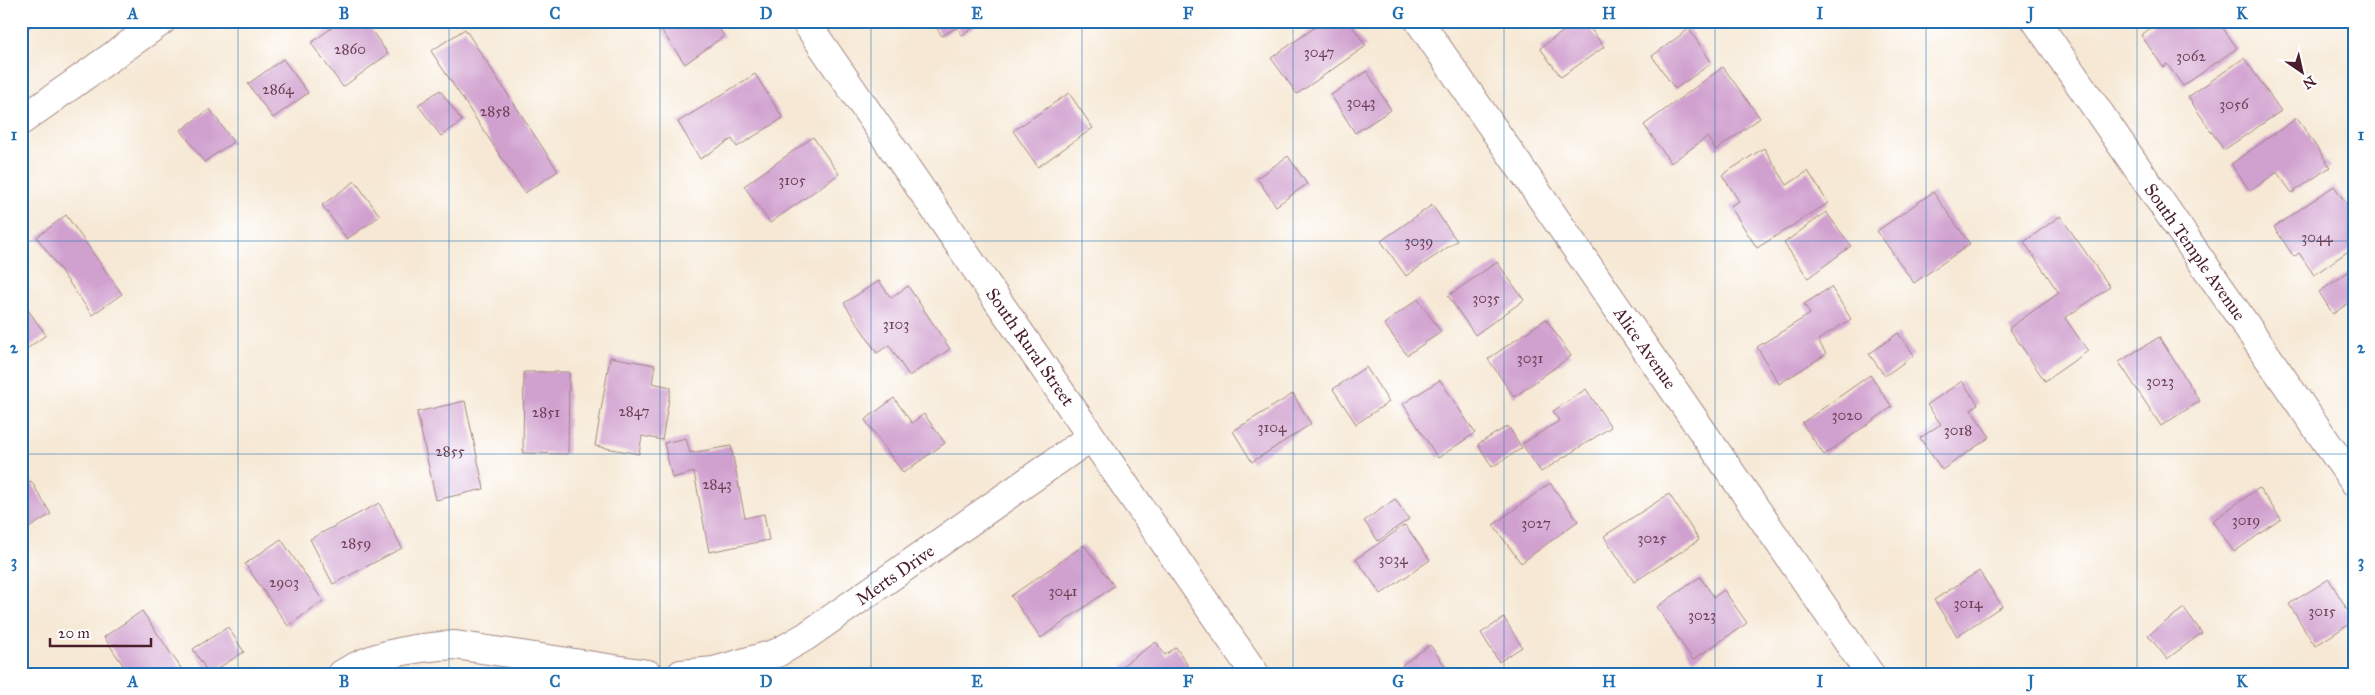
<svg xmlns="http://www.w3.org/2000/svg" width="2375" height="695" font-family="'IM FELL Great Primer',serif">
<rect width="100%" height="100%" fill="#fff"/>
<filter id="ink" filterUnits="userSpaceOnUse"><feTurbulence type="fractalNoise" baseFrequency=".02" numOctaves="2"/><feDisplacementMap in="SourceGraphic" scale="10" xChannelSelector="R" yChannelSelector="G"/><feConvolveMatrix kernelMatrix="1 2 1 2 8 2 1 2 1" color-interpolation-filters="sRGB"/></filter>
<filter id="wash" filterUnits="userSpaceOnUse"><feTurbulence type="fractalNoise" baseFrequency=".0096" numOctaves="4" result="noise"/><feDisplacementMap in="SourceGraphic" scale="20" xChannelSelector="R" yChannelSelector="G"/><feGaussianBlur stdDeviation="1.12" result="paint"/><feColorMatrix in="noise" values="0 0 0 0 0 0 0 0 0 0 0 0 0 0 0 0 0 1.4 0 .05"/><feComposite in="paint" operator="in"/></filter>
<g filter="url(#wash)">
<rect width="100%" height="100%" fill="#f6e8d4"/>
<g id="blocks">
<g fill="#d0a0cf">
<polygon points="21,21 38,21 21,33"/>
<polygon points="341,21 365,21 388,54 343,87 311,43"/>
<polygon points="655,21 714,21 724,36 685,64"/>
<polygon points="932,21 984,21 962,35 957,27 942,36"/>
<polygon points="1324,21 1349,21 1366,46 1297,94 1271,58"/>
<polygon points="1578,21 1585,21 1604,47 1561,77 1540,48"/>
<polygon points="2161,21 2218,21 2237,48 2183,86 2167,64 2163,67 2141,35"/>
<polygon points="465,29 558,171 525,193 431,51"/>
<polygon points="1689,29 1712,63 1675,89 1652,56"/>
<polygon points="2244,58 2281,111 2224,150 2188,97"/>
<polygon points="283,59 308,93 273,118 248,84"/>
<polygon points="1723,67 1760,118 1716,150 1707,137 1671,163 1644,125"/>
<polygon points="1367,71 1391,110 1355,133 1331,95"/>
<polygon points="755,74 783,118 737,147 732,139 700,159 678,122"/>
<polygon points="440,90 462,121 441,136 418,105"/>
<polygon points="1069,93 1093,128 1038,167 1013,131"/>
<polygon points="210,109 233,142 204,162 181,130"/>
<polygon points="2297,118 2330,167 2292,193 2277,172 2250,191 2231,164"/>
<polygon points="813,137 839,174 770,223 744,186"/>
<polygon points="1764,148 1787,185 1808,171 1828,203 1757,248 1730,206 1739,201 1722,175"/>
<polygon points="1288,156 1307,184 1276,206 1257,178"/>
<polygon points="355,181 380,216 347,239 322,205"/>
<polygon points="2334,186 2354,214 2354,247 2314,275 2299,253 2294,257 2274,227"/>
<polygon points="1933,192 1970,244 1914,283 1877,231"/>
<polygon points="1432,205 1457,241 1406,276 1381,241"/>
<polygon points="1826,212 1851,246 1808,278 1784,243"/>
<polygon points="66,215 122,294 92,315 37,237"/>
<polygon points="2060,216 2110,287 2065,318 2088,351 2045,381 2009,328 2059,293 2024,242"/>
<polygon points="1497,262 1524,300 1475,335 1448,296"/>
<polygon points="2354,268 2354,299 2333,314 2319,292"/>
<polygon points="879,281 891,298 908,286 950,349 909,376 889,345 877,353 844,303"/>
<polygon points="1831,287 1851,319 1818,340 1826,354 1779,384 1757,347 1810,314 1804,304"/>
<polygon points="1418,299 1441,332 1407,355 1384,324"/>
<polygon points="21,300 46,335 21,353"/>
<polygon points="1546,319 1571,356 1514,397 1488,359"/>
<polygon points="1898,333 1914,355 1885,376 1869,354"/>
<polygon points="2159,337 2200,401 2161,426 2119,362"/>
<polygon points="610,357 655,365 652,383 671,387 662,440 642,436 639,454 595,446"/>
<polygon points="1366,367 1389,402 1356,424 1333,389"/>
<polygon points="524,372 569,372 568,454 523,453"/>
<polygon points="1870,375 1892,407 1824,455 1802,423"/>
<polygon points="1440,380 1475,433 1438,458 1403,404"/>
<polygon points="1962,381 1978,404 1971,410 1990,437 1942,470 1920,438 1941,424 1927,405"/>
<polygon points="1586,389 1611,427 1541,472 1522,444 1559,421 1553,411"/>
<polygon points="1293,394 1311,424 1252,462 1233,431"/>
<polygon points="894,398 912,423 924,414 945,443 903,473 865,420"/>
<polygon points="465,401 484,489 436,500 417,412"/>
<polygon points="1508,426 1522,448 1492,467 1478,444"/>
<polygon points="686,438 690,453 731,446 745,518 764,514 769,540 709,552 694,472 672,478 664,443"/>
<polygon points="31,481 51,514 21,533 21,487"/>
<polygon points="1550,483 1578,521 1521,563 1493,525"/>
<polygon points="2259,488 2281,519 2234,552 2212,521"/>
<polygon points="1669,494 1699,540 1634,582 1604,536"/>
<polygon points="1395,499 1409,519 1378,541 1364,521"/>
<polygon points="379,503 402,548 333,584 310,539"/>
<polygon points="1405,525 1430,560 1381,594 1356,559"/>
<polygon points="281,539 323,601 288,626 245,564"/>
<polygon points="1084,545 1114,586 1041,638 1011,596"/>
<polygon points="1979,571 2002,606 1957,636 1934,600"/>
<polygon points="1700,577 1714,597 1724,590 1747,623 1693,660 1657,607"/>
<polygon points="2329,579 2354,621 2315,646 2289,604"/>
<polygon points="2184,608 2202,633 2167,659 2148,635"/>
<polygon points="142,611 185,674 129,674 104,637"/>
<polygon points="1504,618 1522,647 1499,662 1481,633"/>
<polygon points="228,627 244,652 209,674 193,649"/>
<polygon points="1156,642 1165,655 1176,647 1193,674 1127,674 1122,666"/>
<polygon points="1430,645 1451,674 1409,674 1402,665"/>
</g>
</g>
</g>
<g filter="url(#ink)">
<use href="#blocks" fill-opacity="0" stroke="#a08480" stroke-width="1"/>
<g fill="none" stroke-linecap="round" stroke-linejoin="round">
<g stroke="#a08480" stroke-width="30">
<g id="minor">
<polyline points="805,21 1255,674"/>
<polyline points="1419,21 1870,674"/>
<polyline points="2036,21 2354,482"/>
<polyline points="21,121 162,21"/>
<path d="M342 674C374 653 418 647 455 645L648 674"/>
<polyline points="681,674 714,671 777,653 805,637 1091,437"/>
</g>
</g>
<use href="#minor" stroke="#fff" stroke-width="28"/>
</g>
</g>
<path fill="none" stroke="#1f6fb2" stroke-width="1" stroke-opacity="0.55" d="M238 21V674M449 21V674M660 21V674M871 21V674M1082 21V674M1293 21V674M1504 21V674M1715 21V674M1926 21V674M2137 21V674M21 241H2354M21 454H2354"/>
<g text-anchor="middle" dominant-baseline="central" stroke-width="4" stroke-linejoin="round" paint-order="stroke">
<g font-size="15" fill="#6c3f54">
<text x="350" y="49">2860</text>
<text x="1319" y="52">3047</text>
<text x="2191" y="56">3062</text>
<text x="278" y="89">2864</text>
<text x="1361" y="102">3043</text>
<text x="2234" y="104">3056</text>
<text x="495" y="111">2858</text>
<text x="792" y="180">3105</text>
<text x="2317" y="237">3044</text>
<text x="1419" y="241">3039</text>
<text x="1486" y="298">3035</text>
<text x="896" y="324">3103</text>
<text x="1530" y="358">3031</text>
<text x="2160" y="381">3023</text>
<text x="634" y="411">2847</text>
<text x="546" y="412">2851</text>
<text x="1847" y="415">3020</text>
<text x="1272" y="427">3104</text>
<text x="1958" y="430">3018</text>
<text x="450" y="451">2855</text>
<text x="717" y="484">2843</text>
<text x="2246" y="520">3019</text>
<text x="1536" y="523">3027</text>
<text x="1652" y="538">3025</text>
<text x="356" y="543">2859</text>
<text x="1393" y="559">3034</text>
<text x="284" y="582">2903</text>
<text x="1063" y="591">3041</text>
<text x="1968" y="603">3014</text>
<text x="2322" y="611">3015</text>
<text x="1702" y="615">3023</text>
</g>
<g font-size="18" fill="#4a1f2b" stroke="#fff">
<text transform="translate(2195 252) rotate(55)">South Temple Avenue</text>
<text transform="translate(1030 347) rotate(55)">South Rural Street</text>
<text transform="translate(1645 348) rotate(55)">Alice Avenue</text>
<text transform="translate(895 575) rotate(-35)">Merts Drive</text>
</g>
</g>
<rect width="2375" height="695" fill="none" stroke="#fff" stroke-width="55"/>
<g transform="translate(2302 72) rotate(146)" stroke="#ffffff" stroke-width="4" paint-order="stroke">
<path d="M0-4L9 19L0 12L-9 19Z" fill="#4a1f2b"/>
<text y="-8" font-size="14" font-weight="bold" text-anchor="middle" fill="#4a1f2b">N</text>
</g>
<path d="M50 638v8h101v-8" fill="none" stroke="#4a1f2b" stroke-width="2.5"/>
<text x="58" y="638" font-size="15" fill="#4a1f2b" stroke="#ffffff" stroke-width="4" paint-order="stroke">20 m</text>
<rect x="28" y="28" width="2320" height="640" fill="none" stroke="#1f6fb2" stroke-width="2"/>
<g font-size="16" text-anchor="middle" font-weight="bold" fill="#1f6fb2">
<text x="133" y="19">A</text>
<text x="344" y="19">B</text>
<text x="555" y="19">C</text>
<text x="766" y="19">D</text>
<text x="977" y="19">E</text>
<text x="1188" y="19">F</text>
<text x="1398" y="19">G</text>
<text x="1609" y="19">H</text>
<text x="1820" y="19">I</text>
<text x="2031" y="19">J</text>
<text x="2242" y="19">K</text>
<text x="14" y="140">1</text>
<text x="2361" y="140">1</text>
<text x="14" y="353">2</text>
<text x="2361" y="353">2</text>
<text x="14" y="567">3</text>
<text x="2361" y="567">3</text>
<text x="133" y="687">A</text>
<text x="344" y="687">B</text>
<text x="555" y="687">C</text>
<text x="766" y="687">D</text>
<text x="977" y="687">E</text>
<text x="1188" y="687">F</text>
<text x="1398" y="687">G</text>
<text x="1609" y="687">H</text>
<text x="1820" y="687">I</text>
<text x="2031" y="687">J</text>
<text x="2242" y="687">K</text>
</g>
</svg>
